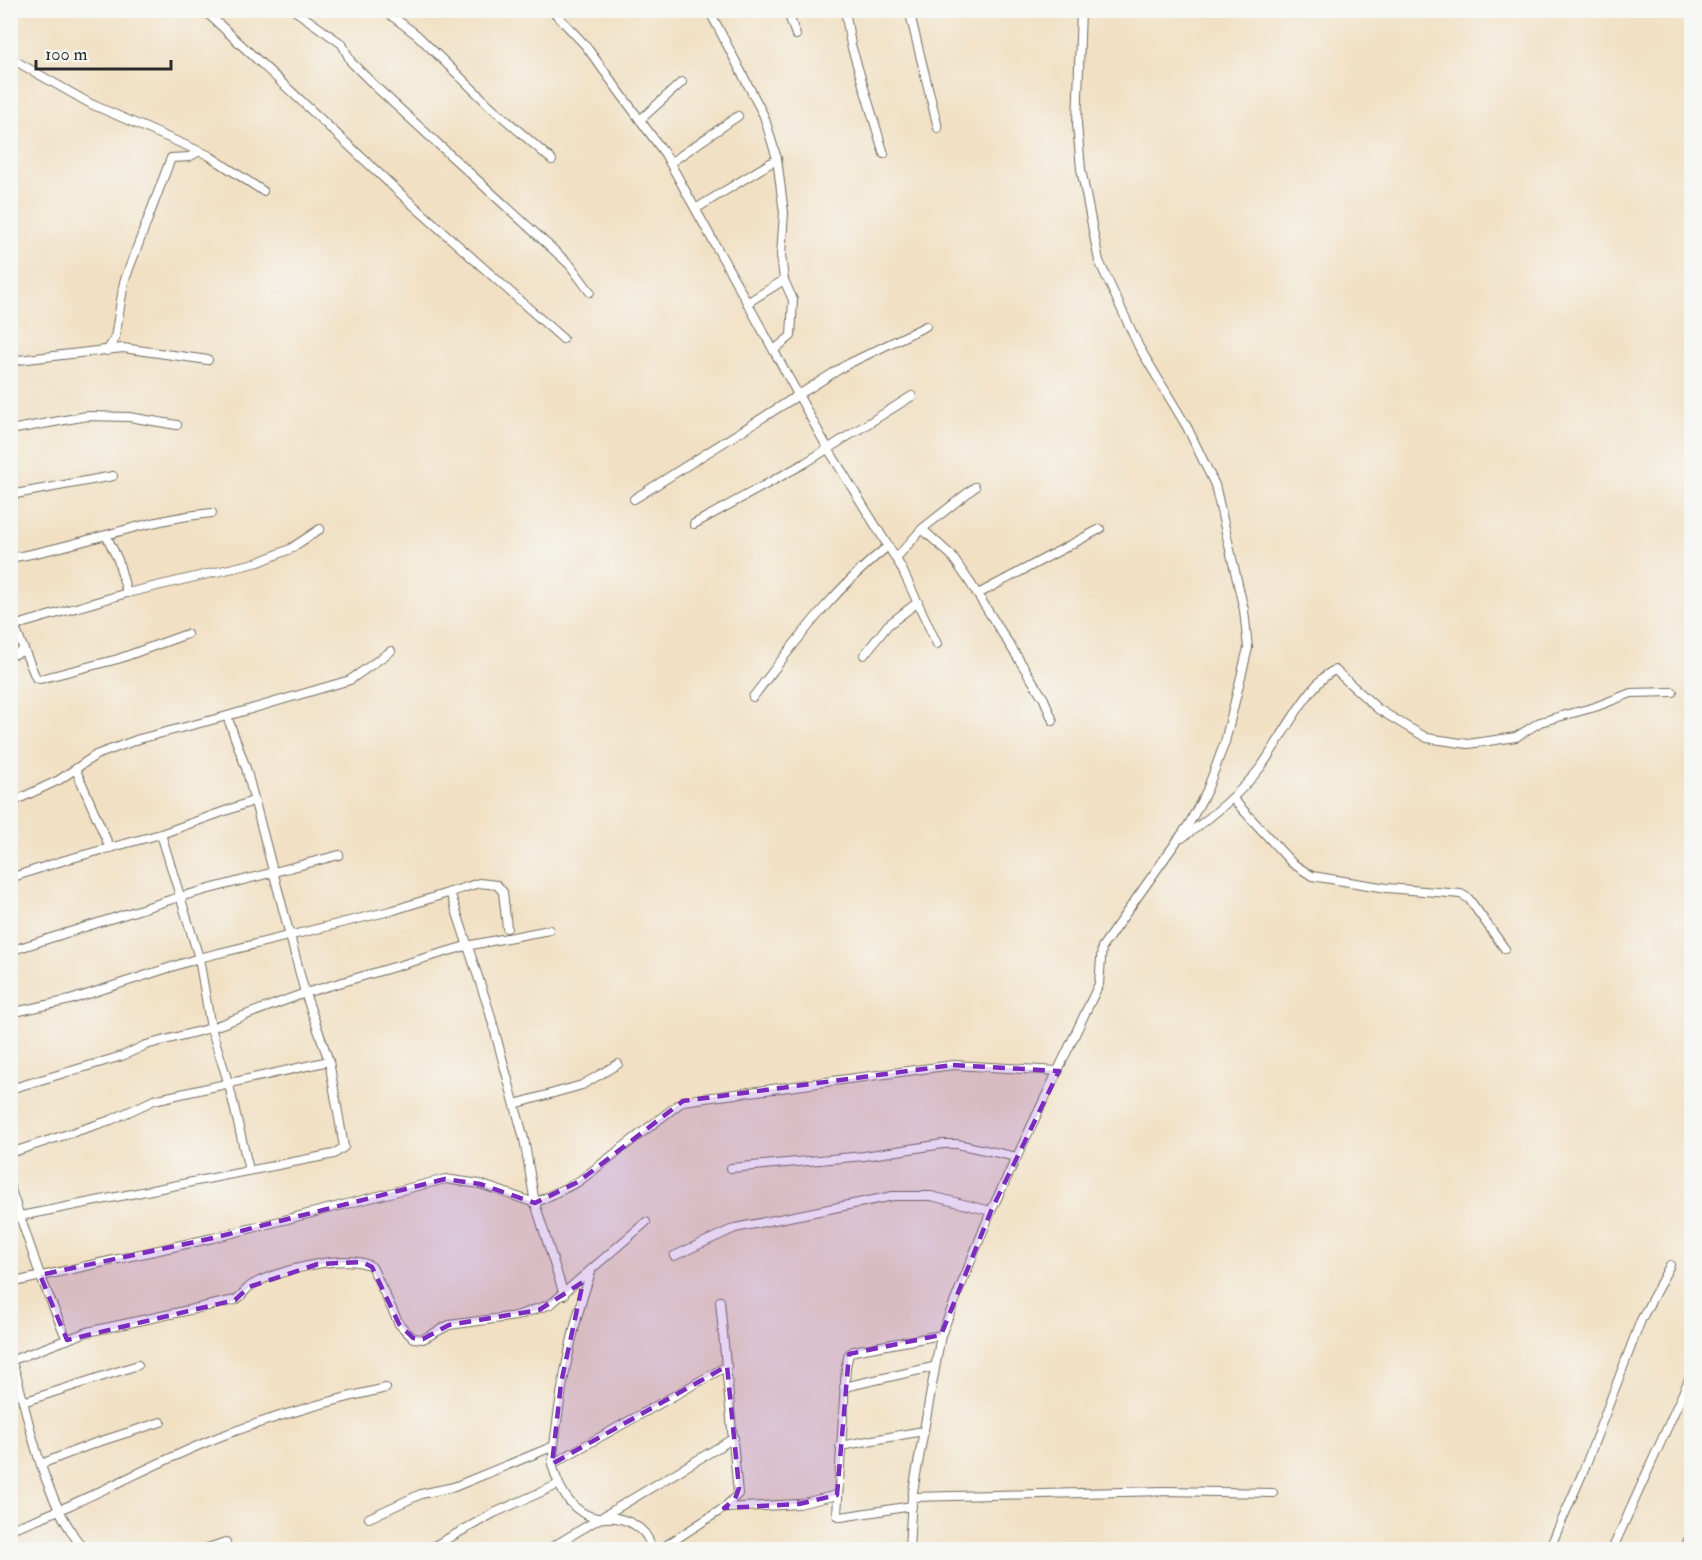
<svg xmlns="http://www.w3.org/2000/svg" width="1702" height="1560" font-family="'IM FELL Double Pica',serif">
<rect width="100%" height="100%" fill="#f6f6f2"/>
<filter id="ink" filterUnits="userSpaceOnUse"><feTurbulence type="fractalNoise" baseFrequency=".0167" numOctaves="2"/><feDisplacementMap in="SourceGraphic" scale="12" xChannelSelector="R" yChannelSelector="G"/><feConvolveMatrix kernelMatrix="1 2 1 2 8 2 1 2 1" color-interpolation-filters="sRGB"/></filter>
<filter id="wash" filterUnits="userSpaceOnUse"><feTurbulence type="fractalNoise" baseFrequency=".008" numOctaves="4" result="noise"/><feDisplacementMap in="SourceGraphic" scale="24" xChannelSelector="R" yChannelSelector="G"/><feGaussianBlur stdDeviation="1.35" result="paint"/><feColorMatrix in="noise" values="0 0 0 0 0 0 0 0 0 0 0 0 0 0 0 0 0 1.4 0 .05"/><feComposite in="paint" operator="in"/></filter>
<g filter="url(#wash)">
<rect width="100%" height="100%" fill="#f1e0c3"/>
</g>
<g filter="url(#ink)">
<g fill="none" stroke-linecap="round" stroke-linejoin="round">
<g stroke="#706a60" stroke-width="10">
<g id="street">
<polyline points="204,10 403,196 563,339"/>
<polyline points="294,10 342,44 351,62 376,87 570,265 590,292"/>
<polyline points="384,10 417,35 489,105 552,160"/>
<polyline points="552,10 585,45 665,154 827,447 901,567 937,644"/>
<polyline points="709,10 764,116 777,159 784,213 781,255 784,280 793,300 791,336 774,350"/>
<polyline points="787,10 796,35"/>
<polyline points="845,10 851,45 884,154"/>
<polyline points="909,10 938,128"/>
<polyline points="10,58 91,104 208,155 263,191"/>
<polyline points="640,120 682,82"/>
<polyline points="670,163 738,116"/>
<polyline points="697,208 777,159"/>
<polyline points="747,303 784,280"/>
<polyline points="107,351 115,338 124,282 171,158 189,157 198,152"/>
<polyline points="10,361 123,348 208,360"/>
<polyline points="10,430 87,416 129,417 177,425"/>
<polyline points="10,495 113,476"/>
<polyline points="634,499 846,365 926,326"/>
<polyline points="694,524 805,463 912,396"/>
<polyline points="922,529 951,555 969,581 1044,699 1053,721"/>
<polyline points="107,537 118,560 127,593"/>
<path d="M10 558C79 547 143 519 212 513"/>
<polyline points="896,558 922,529 975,487"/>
<polyline points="978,594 1100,529"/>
<polyline points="14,626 36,678 40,679 118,659 187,634"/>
<polyline points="10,627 127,593 259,562 290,549 320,529"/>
<polyline points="864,655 888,625 918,602"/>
<polyline points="10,656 23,651"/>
<path d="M753 697C798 639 831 592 888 546"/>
<polyline points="76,770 110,848"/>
<polyline points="1233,799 1292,863 1312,876 1387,888 1461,894 1469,899 1505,949"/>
<polyline points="10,803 59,780 96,755 139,739 227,716 350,680 391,651"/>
<polyline points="161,834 199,958 211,1028 229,1085 249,1170"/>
<path d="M1182 838C1212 817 1238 796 1260 768 1278 745 1310 680 1335 670L1378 709 1406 726 1427 738 1468 744 1516 737 1540 722 1595 707 1631 693 1673 692"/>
<polyline points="10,878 65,860 161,834 253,801"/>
<polyline points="450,892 489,1010 524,1139 535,1203 564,1295"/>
<polyline points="10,951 179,897 339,855"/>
<polyline points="10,1013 70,1000 199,958 394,910 479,883 497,885 503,892 507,928"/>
<polyline points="10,1089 122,1056 146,1045 211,1028 305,993 466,946 549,930"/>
<polyline points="515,1104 582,1085 618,1064"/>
<polyline points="10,1153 111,1120 154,1100 329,1061"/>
<polyline points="731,1168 864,1156 943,1144 957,1144 1017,1157"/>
<polyline points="10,1187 40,1275 67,1340"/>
<polyline points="10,1218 334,1154 344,1147 329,1061 305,993 246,768 227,716"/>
<polyline points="674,1256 735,1228 893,1196 931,1196 991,1211"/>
<polyline points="10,1283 213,1238 445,1179 480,1184 535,1203 578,1182 683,1101 953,1065 1059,1071"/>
<path d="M10 1361 87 1332 235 1300C242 1297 243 1292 249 1287 269 1272 350 1251 372 1267L399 1324 413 1338 423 1339 449 1325 516 1316 551 1304 646 1222"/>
<path d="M11 1361C18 1376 20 1390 24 1405 37 1457 51 1507 84 1550"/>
<polyline points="844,1387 933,1367"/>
<polyline points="23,1402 138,1365"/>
<polyline points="840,1446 923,1431"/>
<polyline points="41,1464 95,1443 161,1422"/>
<path d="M552 1464C559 1398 569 1335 591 1272"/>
<polyline points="912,1497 1165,1491 1273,1493"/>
<polyline points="912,1506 841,1517 837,1515 846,1366 849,1354 854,1351 941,1335"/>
<polyline points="725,1508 799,1504 837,1495"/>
<polyline points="369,1518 421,1494 454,1487 554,1446"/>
<path d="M10 1529C84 1504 151 1463 224 1435 273 1417 336 1399 386 1388"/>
<polyline points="201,1550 226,1542"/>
<polyline points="427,1550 494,1513 557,1485"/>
<polyline points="547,1550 734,1438"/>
<path d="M651 1550C650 1532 633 1521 616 1518 610 1517 603 1519 597 1518 570 1513 558 1487 552 1464L727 1366"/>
<polyline points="659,1550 724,1508 738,1494 720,1301"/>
<polyline points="909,1550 912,1497 941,1335 991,1211 1099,984 1102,947 1189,824 1207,790 1225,742 1248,648 1244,610 1215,485 1187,427 1139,347 1099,261 1081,169 1077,124 1081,10"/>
<polyline points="1549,1550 1583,1472 1641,1320 1670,1265"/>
<polyline points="1612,1550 1692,1373"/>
<polyline points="1684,1550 1692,1531"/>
</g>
</g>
<use href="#street" stroke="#fff" stroke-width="8"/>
</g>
</g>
<path fill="#7b2cbf" fill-opacity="0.2" stroke="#7b2cbf" stroke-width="4.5" stroke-dasharray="12 8" stroke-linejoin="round" d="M953 1065 1059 1071 991 1211 941 1335 849 1354 837 1495 799 1504 724 1508 735 1499 739 1488 727 1366 552 1464 561 1383 583 1282 539 1310 449 1325 423 1339 413 1338 399 1324 372 1267 362 1262 318 1264 249 1287 235 1300 67 1340 40 1275 213 1238 445 1179 480 1184 535 1203 578 1182 683 1101Z"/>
<rect width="1702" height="1560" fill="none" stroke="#f6f6f2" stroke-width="36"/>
<path d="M36 60v9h135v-9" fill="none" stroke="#2b2b2b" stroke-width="3"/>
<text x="45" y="60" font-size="18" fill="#2b2b2b" stroke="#f6f6f2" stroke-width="4.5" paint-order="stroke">100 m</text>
</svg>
